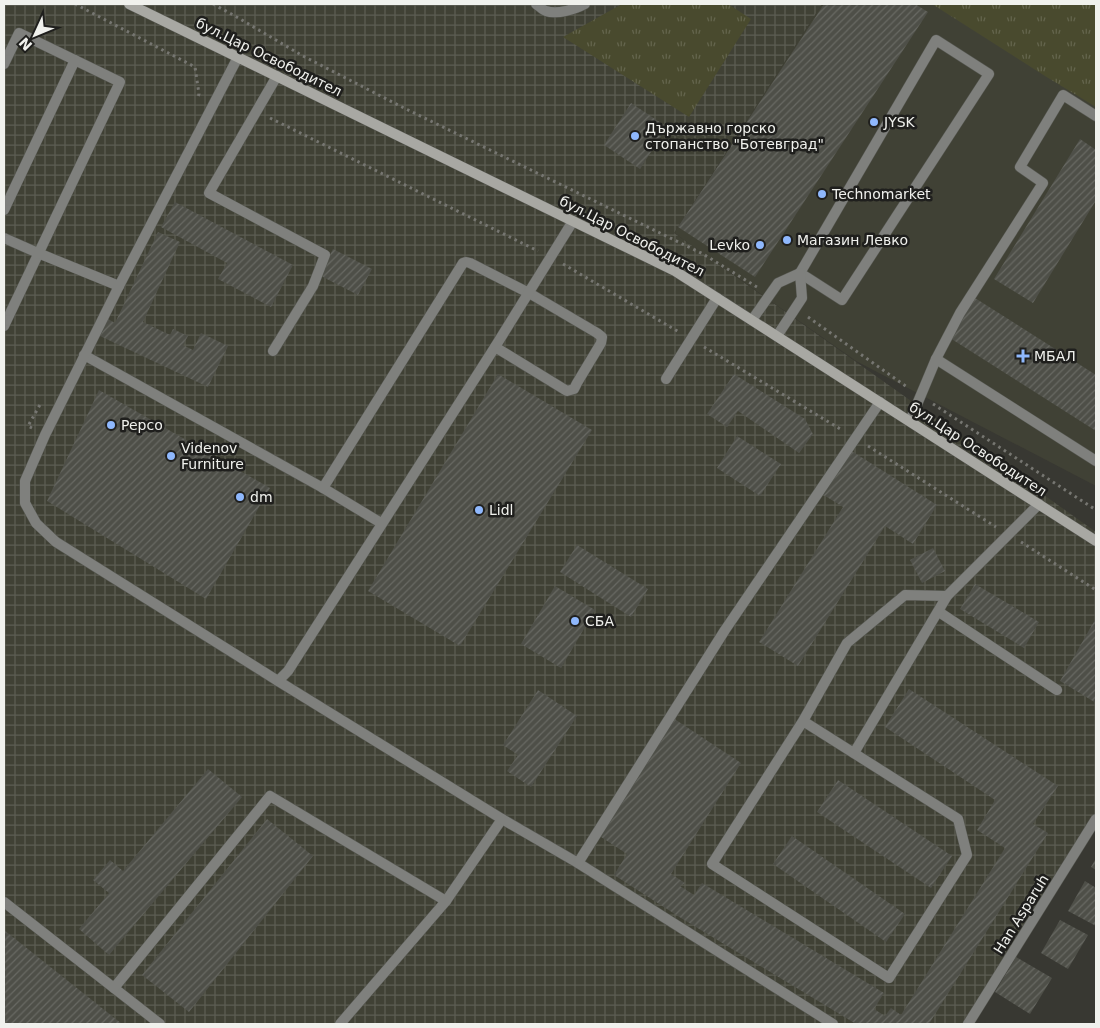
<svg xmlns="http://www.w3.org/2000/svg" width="1100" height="1028" font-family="'DejaVu Sans',sans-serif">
<defs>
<pattern id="industrial-grid" width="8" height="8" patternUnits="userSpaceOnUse" patternTransform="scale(1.25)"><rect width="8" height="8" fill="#404135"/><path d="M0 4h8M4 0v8" fill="none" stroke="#5c5d53"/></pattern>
<pattern id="grass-tufts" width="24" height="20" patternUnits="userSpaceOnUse" patternTransform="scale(1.25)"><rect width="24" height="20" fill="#494a2e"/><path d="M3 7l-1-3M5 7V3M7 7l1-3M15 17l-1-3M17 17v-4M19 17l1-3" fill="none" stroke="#64654d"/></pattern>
<pattern id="building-hatch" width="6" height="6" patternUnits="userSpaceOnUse" patternTransform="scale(1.25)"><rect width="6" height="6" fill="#4e4f48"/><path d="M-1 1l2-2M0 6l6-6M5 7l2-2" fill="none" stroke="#686963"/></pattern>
</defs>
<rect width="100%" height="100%" fill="#383832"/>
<polygon fill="#404135" points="822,4 1096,4 1096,486 856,361 674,233"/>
<polygon fill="url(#industrial-grid)" points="4,4 822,4 674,233 1096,532 1096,819 968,1024 4,1024"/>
<g fill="url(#grass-tufts)">
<polygon points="622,4 728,4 751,19 689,117 563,37"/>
<polygon points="932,4 1096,4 1096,107 1045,76"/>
</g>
<g fill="url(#building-hatch)">
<polygon points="824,4 915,4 928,12 755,277 678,227"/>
<polygon points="631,103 667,127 640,169 604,145"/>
<polygon points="1080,139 1096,150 1096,202 1095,202 1033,303 994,279"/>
<polygon points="175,202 293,265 271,307 218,279 227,263 161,227"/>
<polygon points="158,232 180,242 143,322 170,335 173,329 188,336 183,345 193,350 201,333 228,346 208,387 100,336 108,319 115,323"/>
<polygon points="333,249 372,269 358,295 319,275"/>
<polygon points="975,298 1096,375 1096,431 950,338"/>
<polygon points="498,374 592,430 460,646 368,591"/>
<polygon points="734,374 805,419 813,434 799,453 738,411 727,427 707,414"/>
<polygon points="99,390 270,488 206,599 47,501"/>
<polygon points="737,436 781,464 760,496 717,468"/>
<polygon points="850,450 937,505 913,544 885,526 798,666 759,642 843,507 822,494"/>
<polygon points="577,545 648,589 631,617 560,572"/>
<polygon points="933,548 945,571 922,583 910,560"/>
<polygon points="975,584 1039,622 1024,648 960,609"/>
<polygon points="555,586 595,610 561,668 521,644"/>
<polygon points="1096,618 1096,703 1060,681"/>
<polygon points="909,689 1058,786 1033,824 1048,833 929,1024 856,1024 681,918 614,875 627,854 598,835 673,718 741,763 671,874 685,883 680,886 694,895 702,883 884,993 874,1009 885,1016 891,1008 901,1015 1005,848 977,830 995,800 885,727"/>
<polygon points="538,690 577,716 531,787 507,771 518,755 503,745"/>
<polygon points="208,769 242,797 109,955 79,929 109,893 93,880 110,860 123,871"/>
<polygon points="838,780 952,856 931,888 817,812"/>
<polygon points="267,819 313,856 189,1012 142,975"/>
<polygon points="792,836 905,914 886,942 773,864"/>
<polygon points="1096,858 1096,870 1091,867"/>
<polygon points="1085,881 1096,888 1096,926 1068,911"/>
<polygon points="1060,920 1088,935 1068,969 1041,953"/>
<polygon points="4,930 122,1024 4,1024"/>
<polygon points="1016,957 1052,978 1030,1014 995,992"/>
</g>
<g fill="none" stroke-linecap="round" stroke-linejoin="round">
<g stroke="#555650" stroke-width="11">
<g id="lane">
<path d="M536 4C539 6 543 10 546 11 557 15 576 9 585 4"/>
<polygon points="936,40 989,74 842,300 800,273"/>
<polyline points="4,64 19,33 120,82 4,326"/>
<polyline points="4,210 75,60"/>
<polyline points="4,238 38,253 119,286"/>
<polyline points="752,320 778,283 800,273 802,298 777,336"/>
<polyline points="273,351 313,286 325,255 209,193 277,76"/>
<polyline points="84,355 323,488 381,523"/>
<polyline points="936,359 1096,461"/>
<polyline points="666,379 717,298"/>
<polyline points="910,421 936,359 960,313 1043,183 1020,167 1063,95 1096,116"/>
<polyline points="323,488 463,263 466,262 470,263 529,293 597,333 602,337 601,343 577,383 574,389 567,391 495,347"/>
<polyline points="939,612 1057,690"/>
<polyline points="278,681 288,671 495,347 573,221"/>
<polyline points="803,721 958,819 967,855 889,978 712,864 803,721 847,643 905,595 947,596"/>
<polyline points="854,753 947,596 1039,504"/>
<polyline points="4,902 160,1024"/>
<polyline points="114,988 270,796 446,901"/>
<polyline points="340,1024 446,901 502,819"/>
</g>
</g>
<g stroke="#555650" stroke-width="11">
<g id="street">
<polyline points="238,57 119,286 45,435 25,481 25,503 36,523 56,542 278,681 502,819 578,863 833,1024"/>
<polyline points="578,863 725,630 880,402"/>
<polyline points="968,1024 1096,819"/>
</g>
</g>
<g stroke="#555650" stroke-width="11">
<polyline id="secondary" points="129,4 675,271 1096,541"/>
</g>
<g stroke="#767671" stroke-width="3" stroke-dasharray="2.5 4" stroke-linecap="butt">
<polyline points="75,4 195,67 199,94 198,97"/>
<polyline points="213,4 235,16 303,56 402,107 703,254 757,287"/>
<polyline points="270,118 538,251"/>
<polyline points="563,264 679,332"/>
<polyline points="808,317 907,387"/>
<polyline points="704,347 842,430"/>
<polyline points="933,404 1096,510"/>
<polyline points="32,428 28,426 41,403"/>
<polyline points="868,446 996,527"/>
<polyline points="1021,542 1096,590"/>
</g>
<use href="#lane" stroke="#7f807d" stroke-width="10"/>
<use href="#street" stroke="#7f807d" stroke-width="10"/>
<use href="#secondary" stroke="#a8a8a3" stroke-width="10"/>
</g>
<g fill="#8fb8fd" stroke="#1f1f1d" stroke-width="2">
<circle cx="874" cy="122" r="5"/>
<circle cx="635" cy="136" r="5"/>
<circle cx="822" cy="194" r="5"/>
<circle cx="787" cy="240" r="5"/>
<circle cx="760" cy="245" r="5"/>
<path d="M1020.5 348.5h5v5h5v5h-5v5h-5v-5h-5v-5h5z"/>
<circle cx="111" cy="425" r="5"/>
<circle cx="171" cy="456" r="5"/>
<circle cx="240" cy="497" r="5"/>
<circle cx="479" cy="510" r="5"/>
<circle cx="575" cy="621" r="5"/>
</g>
<g text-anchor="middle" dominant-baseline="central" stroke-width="5" stroke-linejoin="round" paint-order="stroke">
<g font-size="14" fill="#f0f1ed" stroke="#1f1f1d">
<text transform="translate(269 57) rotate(26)">бул.Цар Освободител</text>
<text transform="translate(632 236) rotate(27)">бул.Цар Освободител</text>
<text transform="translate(978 449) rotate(33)">бул.Цар Освободител</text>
<text transform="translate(1021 914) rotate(-58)">Han Asparuh</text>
</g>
<g font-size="14" fill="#f0f1ed" stroke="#1f1f1d" text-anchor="start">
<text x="884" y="122">JYSK</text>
<text x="645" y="128">Държавно горско<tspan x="645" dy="16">стопанство "Ботевград"</tspan></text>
<text x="832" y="194">Technomarket</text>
<text x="797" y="240">Магазин Левко</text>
<text x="750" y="245" text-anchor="end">Levko</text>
<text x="1034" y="356">МБАЛ</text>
<text x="121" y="425">Pepco</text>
<text x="181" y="448">Videnov<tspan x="181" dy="16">Furniture</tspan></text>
<text x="250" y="497">dm</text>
<text x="489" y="510">Lidl</text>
<text x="585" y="621">СБА</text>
</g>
</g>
<rect width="1100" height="1028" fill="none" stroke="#f0f1ed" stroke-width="10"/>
<g transform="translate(35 35) rotate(226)" stroke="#1f1f1d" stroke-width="4" paint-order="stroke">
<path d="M0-4L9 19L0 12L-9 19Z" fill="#f0f1ed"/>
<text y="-8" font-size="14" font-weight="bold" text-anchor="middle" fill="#f0f1ed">N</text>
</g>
</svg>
